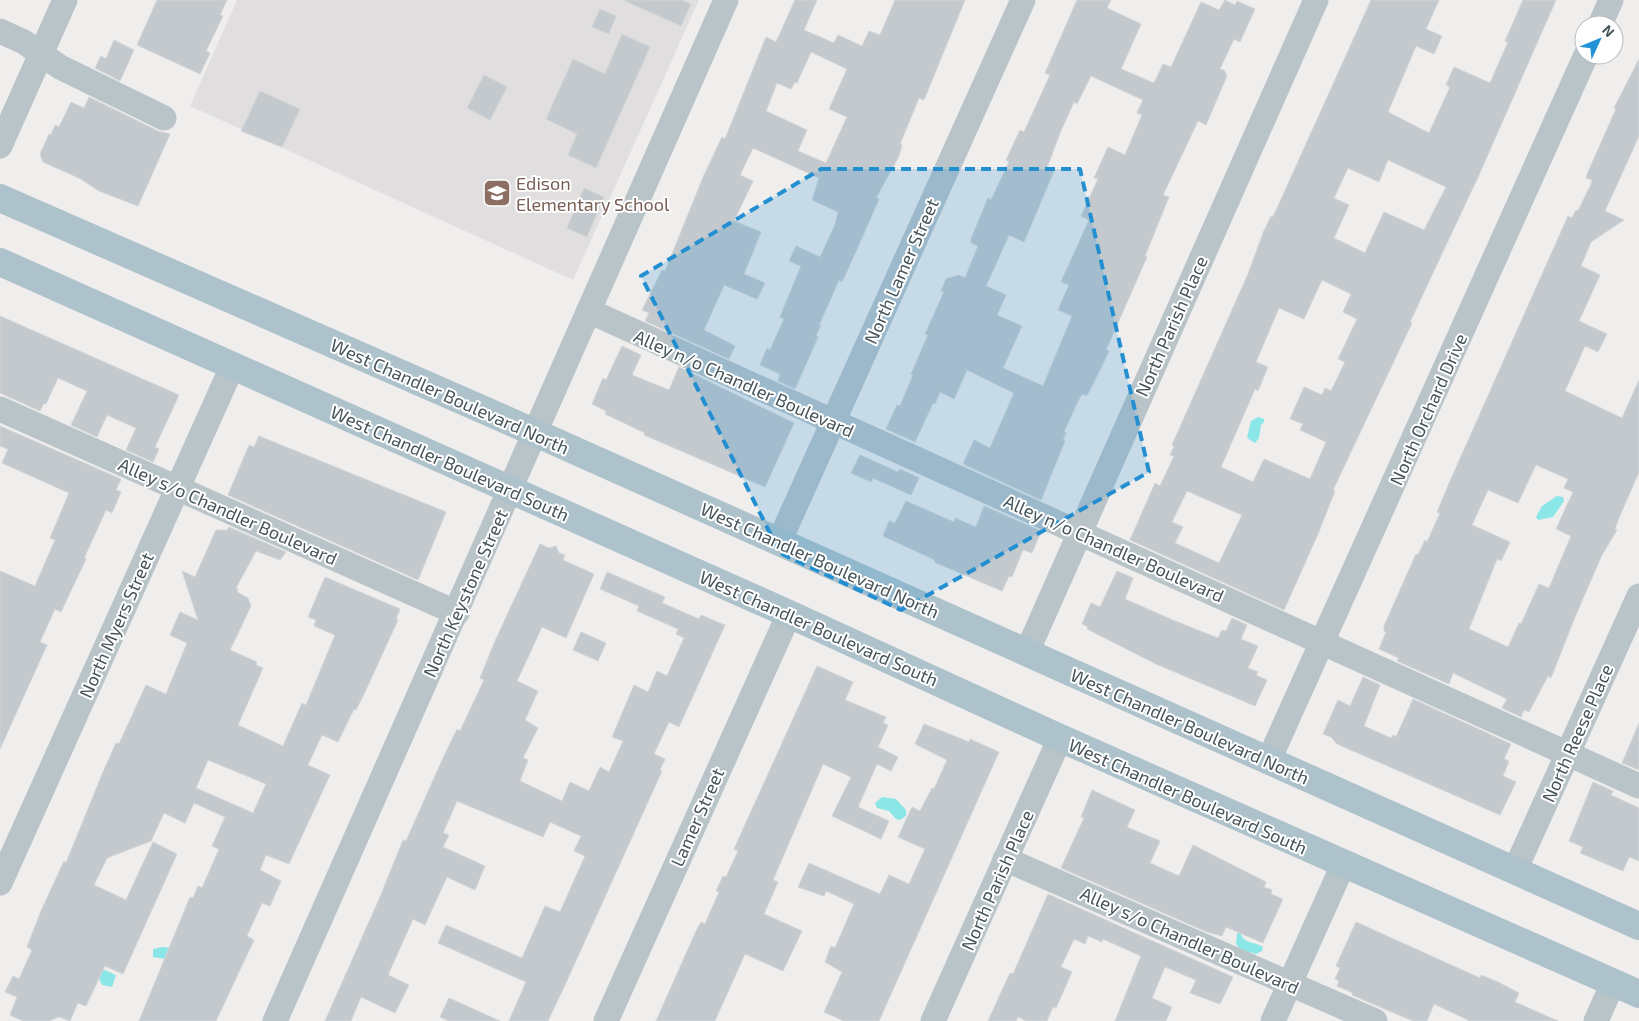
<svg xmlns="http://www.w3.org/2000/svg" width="1639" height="1021" font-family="'Exo 2',sans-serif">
<rect width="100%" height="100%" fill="#f0eded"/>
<polygon fill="#e0dedf" points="237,0 699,0 573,280 190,106"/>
<g fill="#8be6e7">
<polygon points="1258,417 1264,419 1264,422 1261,425 1259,438 1255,443 1247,438 1251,421"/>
<polygon points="1557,496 1563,497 1564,501 1553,517 1538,520 1536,517 1542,506"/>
<polygon points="882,797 896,799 906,810 906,816 900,820 896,819 889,811 877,808 875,803"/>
<path d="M1237 933 1241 934C1244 944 1256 942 1263 947L1262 951 1256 954 1240 949 1236 944Z"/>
<polygon points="162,947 173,948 165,959 153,957 153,949"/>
<polygon points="93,965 116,975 112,987 102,985"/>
</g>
<g fill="#c4c9cd" stroke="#d1d5d8" fill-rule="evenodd">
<polygon points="157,0 227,0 220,15 223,16 206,51 210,53 200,74 137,45"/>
<polygon points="623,0 681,0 691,4 681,26"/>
<path d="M795 0H817L804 30 834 43 838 35 862 46 869 31 880 35 895 0H965L924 100 919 98 900 144 902 145 899 156 876 198 879 199 862 238 842 282 839 280 828 305 819 325H821L816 336 818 337 795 389 778 381 780 374 760 365 767 348 770 350 784 319 780 317 801 266 789 261 796 246 820 257 835 225 838 212 812 200 819 178 753 148 740 175 753 181 734 221 761 232 744 274 765 283 757 299 724 285 704 330 735 346 729 359 645 321 649 313 642 310 662 270 665 271 704 175 722 137 725 139 766 37 776 42ZM811 52 847 69 829 109 847 117 826 163 798 151 807 130 766 111 777 83 791 89 795 82 797 83Z"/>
<path d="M1077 0H1111L1107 8 1141 24 1121 69 1154 83 1163 64 1171 67 1201 2 1219 10 1225 0 1235 5 1237 1 1255 9 1240 42 1234 39 1220 69 1224 70 1227 76 1206 125 1198 121 1163 195 1169 197 1145 256 1147 257 1106 350 1109 351 1101 368 1089 392 1086 396 1082 394 1076 405 1064 432 1066 433 1063 440 1065 441 1041 500 963 464 974 440 990 448 1014 393 967 370 954 399 940 392 935 404 933 403 915 442 886 429 897 405 900 406 913 375 911 374 928 335 925 334 944 292 941 291 946 279 959 275 965 278 978 246 971 243V239L988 198 991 200 1009 162 1006 160 1020 130 1024 132 1050 75 1045 73ZM1091 76 1143 100 1137 113 1142 115 1125 155 1108 147 1094 178 1098 179 1081 216 1089 220 1061 282 1069 285 1058 310 1072 316 1043 386 1003 368 1022 326 997 315 1006 295 986 286 1009 235 1024 242 1054 171 1047 168 1060 133 1074 102 1077 104Z"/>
<path d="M1371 0H1439L1426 29 1442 36 1434 54 1416 46 1388 112 1429 133 1450 87 1446 85 1454 67 1490 83 1508 42 1505 41 1523 0H1556L1479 175 1410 322 1412 323 1333 490 1335 491 1318 534 1284 610 1130 540 1155 483 1160 486 1174 456 1170 455 1174 447 1172 445 1248 274 1263 233 1271 216 1273 217ZM1388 160 1446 187 1424 230 1384 212 1365 253 1334 238 1349 205 1334 198 1348 168 1379 182ZM1322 280 1351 294 1343 312 1357 319 1338 359 1345 362 1331 391 1325 388 1322 395 1304 387 1290 419 1303 424 1300 430 1326 442 1310 479 1264 459 1253 482 1221 467 1255 389 1258 391 1268 367 1256 362 1279 308 1304 319ZM1187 491 1242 515 1219 563 1175 543 1183 527 1172 522Z"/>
<polygon points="600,9 616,16 609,34 592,27"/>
<polygon points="622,34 650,47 596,168 568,155 577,134 546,119 573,59 605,74"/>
<polygon points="114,40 134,50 120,81 95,68 101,56 106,59"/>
<path d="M1639 59V136L1605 211 1624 220 1591 242 1581 266 1600 275 1579 321 1607 334 1598 352 1585 346 1565 391 1622 418 1639 380V472L1619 518 1615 529 1617 530 1602 555 1575 617 1551 678 1548 676 1529 712 1524 710 1521 717 1502 708 1507 699 1453 673 1449 684 1397 661 1399 658 1379 649 1386 632 1384 631V626L1416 554 1418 555 1425 540 1427 542 1440 513 1437 512 1450 481 1568 216 1572 218 1576 210 1578 211 1591 184 1592 180 1586 178 1588 172 1616 109 1614 108ZM1536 465 1568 479 1564 488 1573 492 1556 529 1571 536 1549 588 1539 584 1521 624 1519 623 1508 647 1469 629 1497 559 1501 561 1510 542 1472 525 1488 490 1518 503Z"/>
<polygon points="484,75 507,87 490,120 467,108"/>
<polygon points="260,91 300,109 282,147 241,131"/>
<polygon points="89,97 158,131 170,134 138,206 99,191 81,179 43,162 40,154 49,134 51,135 55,125 59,127 71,102 84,108"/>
<polygon points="584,188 604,197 587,237 567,228"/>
<polygon points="0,316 179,395 155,447 159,449 153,462 126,450 136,428 107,415 97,437 71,425 87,391 58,378 46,404 44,403 40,411 0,393"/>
<polygon points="622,346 641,355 632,375 669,390 679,367 794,423 765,487 644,435 645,433 605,414 606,411 592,404 603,378 606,380"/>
<polygon points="0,426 121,479 116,490 121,492 112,513 106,510 84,558 86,559 61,612 55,609 40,642 47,645 0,749 0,571 35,586 55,540 50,538 69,493 2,463 8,449 0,446"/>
<polygon points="259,436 446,512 418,580 228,495 249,445 254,447"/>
<polygon points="860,455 898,472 900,469 919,478 911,495 873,478 871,482 851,473"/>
<polygon points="906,501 954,522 955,518 976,527 984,506 1041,531 1032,553 1023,550 1012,577 1009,576 1002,591 934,562 935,560 883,536 889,521 895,523"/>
<path d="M229 527 286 552 280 560 256 551 236 588 238 589 237 592 248 598 251 606 230 650 257 662 256 665 263 668 238 725 283 746 302 703 306 705 335 635 314 626 316 620 308 617 325 577 400 609 396 619 398 620 364 694 356 710 354 709 338 742 322 735 308 765 330 775 289 864 266 855 260 870 281 881 270 906 262 903 247 936 254 940 216 1021H139L190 897 193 898 198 886 202 888 219 849 212 846 225 817 194 803 185 823 164 813 151 841 107 858 94 885 126 900 153 842 177 854 123 974 105 966 86 1006 78 1003 70 1021 59 1017 49 1021H23L10 1015 17 997 5 992 13 976 19 979 32 950 27 947 41 911 64 861 66 863 103 772 116 743 119 744 146 685 166 694 187 643 170 635 180 612 198 620 182 571 195 577 216 530H227ZM208 760 266 784 253 813 196 788Z"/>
<polygon points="540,544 549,548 556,546 559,553 565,555 563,560 594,574 566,638 542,627 517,681 538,691 525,720 538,728 523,758 528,760 520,781 562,801 570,782 589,791 600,767 609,772 623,741 612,737 634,685 648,692 657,671 667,676 684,638 676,634 678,629 637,611 639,606 600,589 607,572 665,597 662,603 699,619 701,615 725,625 679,727 669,722 654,754 665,759 660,770 662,771 565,985 548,1021 509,1021 526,982 438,943 446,925 522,958 545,906 560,912 585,856 574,851 581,836 550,822 543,837 457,801 443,833 449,835 443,847 485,866 475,890 447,877 425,925 413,919 388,975 409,985 395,1013 361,997 351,1021 325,1021 380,897 403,840 406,841 443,758 457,729 460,731 484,680 480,678 495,641"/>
<polygon points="1117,571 1133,578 1125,599 1175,621 1218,638 1222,630 1226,631 1232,618 1247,625 1241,639 1258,646 1248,668 1258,672 1256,675 1267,680 1255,706 1156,664 1087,629 1088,627 1082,624 1091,603 1100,607"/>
<polygon points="581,632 606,643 598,661 573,650"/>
<polygon points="817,666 853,682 845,700 886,717 883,723 888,725 878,747 898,757 891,771 877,764 858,807 889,821 881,839 832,816 851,777 823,764 773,880 778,882 764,914 802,931 783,971 745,954 715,1021 656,1021 696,931 701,922 705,924 719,892 716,891 723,876 726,877 738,851 734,849"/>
<polygon points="1363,677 1380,685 1364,726 1391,738 1393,735 1396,737 1413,699 1511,744 1504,759 1509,761 1503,776 1516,782 1500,815 1337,744 1331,737 1323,734 1338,700 1350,706"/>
<polygon points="1639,723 1639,770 1622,763"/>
<polygon points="924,724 969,742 970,739 999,752 879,1021 844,1021 824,1012 842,972 825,962 831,946 835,948 854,904 826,891 824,896 798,887 809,863 880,894 889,875 909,884 925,849 898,837 912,807 920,811 932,788 934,789 947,760 915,744"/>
<polygon points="1593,782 1613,791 1611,795 1639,808 1639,861 1629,857 1623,871 1580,853 1583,847 1569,841"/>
<polygon points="1092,790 1135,810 1127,827 1160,841 1150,863 1179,876 1193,845 1266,882 1264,887 1272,890 1271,894 1283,899 1263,943 1226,927 1222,936 1207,932 1061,868 1084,818 1081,817"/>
<polygon points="1048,894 1233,977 1220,1004 1190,993 1196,980 1165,967 1152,998 1172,1007 1166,1021 1115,1021 1141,956 1103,939 1102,942 1088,936 1085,944 1074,939 1061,967 1072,972 1056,1008 1053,1007 1047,1021 1026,1021 1018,1017 1016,1021 988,1021 1010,973 1013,974"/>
<polygon points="1356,922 1480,978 1481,975 1498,982 1519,993 1515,1002 1558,1021 1470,1021 1434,1004 1427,1021 1413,1021 1352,995 1353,993 1337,986 1339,981 1335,979 1340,968 1336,966"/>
<polygon points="449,998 500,1021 449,1021 440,1017"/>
</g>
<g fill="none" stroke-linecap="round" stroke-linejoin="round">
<g stroke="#b9c4c9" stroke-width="25">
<polyline points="1600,25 1611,0"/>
<polyline points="0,31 24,42 60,67 164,118"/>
<polyline points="0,146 65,0"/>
<polyline points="589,311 1639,786"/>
<polyline points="0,409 457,613"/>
<polyline points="779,542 1023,0"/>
<polyline points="1027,652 1316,0"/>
<polyline points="1268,762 1586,55"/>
<polyline points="1005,859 1375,1021"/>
<polyline points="1515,870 1639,596"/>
<polyline points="0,883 232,367"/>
<polyline points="275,1021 726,0"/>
<polyline points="606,1021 789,614"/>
<polyline points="933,1021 1060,738"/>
<polyline points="1273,1021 1343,865"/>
<polyline points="1596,1021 1613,983"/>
</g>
<g stroke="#adc2cb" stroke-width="28">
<polyline points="0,198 511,422 1639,926"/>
<polyline points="0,262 789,614 1060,738 1639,994"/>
</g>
</g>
<path fill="#238fd0" fill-opacity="0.2" stroke="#238fd0" stroke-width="4" stroke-dasharray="10 6" stroke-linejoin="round" d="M821 169H1080L1149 472 901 610 780 553 641 276Z"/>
<defs>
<g id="school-square" transform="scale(1.4375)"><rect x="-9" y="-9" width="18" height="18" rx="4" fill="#8d6e63" stroke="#fff"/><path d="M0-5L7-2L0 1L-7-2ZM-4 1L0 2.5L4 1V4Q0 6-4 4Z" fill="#fff"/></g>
</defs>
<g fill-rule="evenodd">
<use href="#school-square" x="497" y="193"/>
</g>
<g text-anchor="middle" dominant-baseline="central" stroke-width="4" stroke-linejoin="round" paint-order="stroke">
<g font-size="18" fill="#785e54" stroke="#fff" text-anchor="start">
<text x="516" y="183">Edison<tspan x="516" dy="21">Elementary School</tspan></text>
</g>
<g font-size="18" fill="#465459" stroke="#fff">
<text transform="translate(901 271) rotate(-66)">North Lamer Street</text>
<text transform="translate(1171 326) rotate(-66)">North Parish Place</text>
<text transform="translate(744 383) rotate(24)">Alley n/o Chandler Boulevard</text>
<text transform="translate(450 396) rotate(24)">West Chandler Boulevard North</text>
<text transform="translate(1428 409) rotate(-66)">North Orchard Drive</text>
<text transform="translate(450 463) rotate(24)">West Chandler Boulevard South</text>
<text transform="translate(228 511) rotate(24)">Alley s/o Chandler Boulevard</text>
<text transform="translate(1114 548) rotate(24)">Alley n/o Chandler Boulevard</text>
<text transform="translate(820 560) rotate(24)">West Chandler Boulevard North</text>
<text transform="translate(465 593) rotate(-66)">North Keystone Street</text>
<text transform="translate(116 625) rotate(-66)">North Myers Street</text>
<text transform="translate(819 628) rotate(24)">West Chandler Boulevard South</text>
<text transform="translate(1190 726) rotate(24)">West Chandler Boulevard North</text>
<text transform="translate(1577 733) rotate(-66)">North Reese Place</text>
<text transform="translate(1188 796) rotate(24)">West Chandler Boulevard South</text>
<text transform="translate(697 817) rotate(-66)">Lamer Street</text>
<text transform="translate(997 880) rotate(-66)">North Parish Place</text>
<text transform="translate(1190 940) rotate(24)">Alley s/o Chandler Boulevard</text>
</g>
</g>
<g transform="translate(1599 40) rotate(46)"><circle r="24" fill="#ffffff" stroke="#b5bbbd"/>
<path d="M0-4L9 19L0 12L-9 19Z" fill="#2192d6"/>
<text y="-8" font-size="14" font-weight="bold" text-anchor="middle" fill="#465459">N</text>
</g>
</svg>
